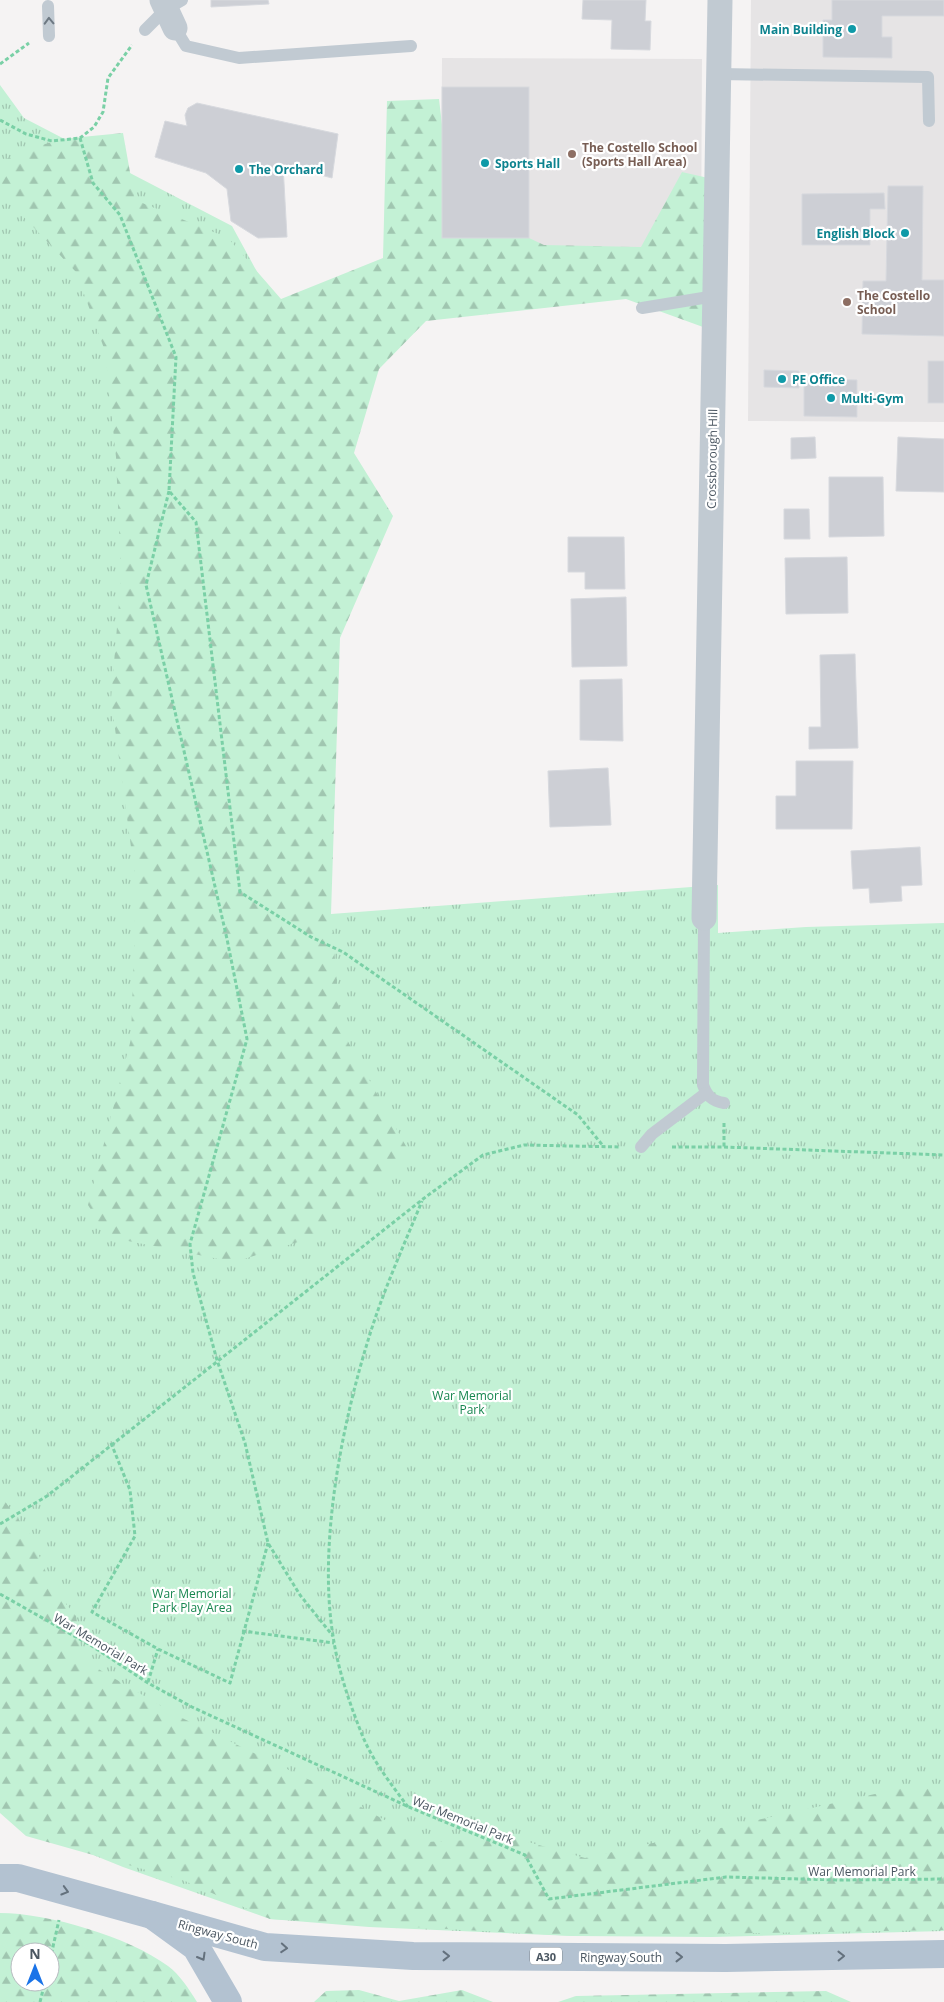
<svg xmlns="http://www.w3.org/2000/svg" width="944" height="2002" font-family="'Open Sans',sans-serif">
<defs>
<pattern id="grass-tufts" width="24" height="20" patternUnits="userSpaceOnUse" patternTransform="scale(1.25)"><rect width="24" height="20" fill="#c3f1d5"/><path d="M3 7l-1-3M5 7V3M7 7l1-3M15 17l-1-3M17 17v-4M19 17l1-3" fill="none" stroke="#a0c6b0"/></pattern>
<pattern id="forest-firs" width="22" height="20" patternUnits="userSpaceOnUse" patternTransform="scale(1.25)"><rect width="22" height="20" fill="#c3f1d5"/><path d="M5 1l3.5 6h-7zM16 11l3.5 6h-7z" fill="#a0c6b0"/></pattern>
</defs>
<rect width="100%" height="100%" fill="#f5f3f3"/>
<g fill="#e6e4e5">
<polygon points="751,0 944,0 944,422 748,421"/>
<polygon points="442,58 702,59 701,250 441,249"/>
</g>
<polygon fill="url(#grass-tufts)" points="0,85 24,118 232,226 314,376 279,554 331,914 718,885 718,933 806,927 944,923 944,1931 712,1937 573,1936 369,1927 270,1919 123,1867 19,1825 0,1810"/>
<g fill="url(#forest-firs)" fill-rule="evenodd">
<polygon points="439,99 455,236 529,238 544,245 641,247 682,172 717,180 714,331 626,299 426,321 379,369 354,453 393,516 340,638 331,914 341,1029 412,1157 314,1237 234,1262 108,1237 88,1205 131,1039 136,884 111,699 121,579 116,457 105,351 76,272 0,192 0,162 23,151 61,139 123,133 135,200 228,238 281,299 383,258 387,101"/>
<polygon points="0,1495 31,1536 52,1587 76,1616 83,1660 180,1717 326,1788 425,1842 514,1838 585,1858 902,1788 944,1789 944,1930 573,1936 270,1919 185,1881 26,1836 0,1813"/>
<path d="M0 1913C48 1913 129 1937 168 1966 180 1975 189 1989 197 2002H0ZM20 1952H50V1982H20Z"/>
<polygon points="359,1990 399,2001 462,1990 493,2002 314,2002 326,1991"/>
<polygon points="826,1991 851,2002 558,2002 576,1996"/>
</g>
<g fill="#cdcfd5" stroke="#d7d9de">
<polygon points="211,0 268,0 269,4 211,7"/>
<polygon points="583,0 646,0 645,21 651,21 650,50 611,49 612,20 582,19"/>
<polygon points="832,0 944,0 944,16 882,16 882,37 892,37 892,58 823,57 823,20 832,20"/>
<rect x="442" y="87" width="87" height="151"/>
<polygon points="197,103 338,134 332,178 283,165 287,237 258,238 231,221 227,189 206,173 155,157 165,121 187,126 185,115 188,108"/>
<polygon points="888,186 923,186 922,280 944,280 944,336 862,334 863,281 886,281"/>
<polygon points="884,193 885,209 870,209 870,245 802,245 802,194"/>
<rect x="928" y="361" width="16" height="42"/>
<polygon points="764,370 799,371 799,388 764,387"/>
<polygon points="804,379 857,380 857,417 804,416"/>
<polygon points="815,437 816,458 791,459 791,438"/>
<polygon points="898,437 944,439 944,492 896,491"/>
<polygon points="829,477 883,477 884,536 829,537"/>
<polygon points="784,509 809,509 810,539 784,539"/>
<polygon points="568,537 624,537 625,589 585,589 585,572 568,572"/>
<polygon points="847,557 848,613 786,614 785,558"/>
<polygon points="626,597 627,666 572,667 571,599"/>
<polygon points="855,654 858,748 809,749 809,727 821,727 820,655"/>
<polygon points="622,679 623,741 580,740 580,680"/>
<polygon points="796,761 853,761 852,829 776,829 776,796 796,796"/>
<polygon points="608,768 611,825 550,827 548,771"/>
<polygon points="920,847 922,885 901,886 902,901 870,903 869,888 853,889 851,851"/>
</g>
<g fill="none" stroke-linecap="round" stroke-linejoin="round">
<g stroke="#7ad0a6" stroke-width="3" stroke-dasharray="4 2.5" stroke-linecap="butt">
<polyline points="0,64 29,43"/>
<polyline points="0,120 26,134 52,141 80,138 94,127 103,112 108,78 132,45"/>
<polyline points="80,138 93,183 120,215 176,357 169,491 196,522 240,892 311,937 343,952 578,1115 604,1147"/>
<polyline points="169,491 146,585 227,939 247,1039 190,1244 193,1273 217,1360 245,1443 268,1543 300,1595 333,1636"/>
<polyline points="724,1123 724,1147"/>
<polyline points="672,1147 724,1147 944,1155"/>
<polyline points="111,1443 130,1490 135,1536 92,1612 158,1649 230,1683 268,1543"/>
<polyline points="0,1524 47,1496 423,1199 483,1155 524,1145 621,1147"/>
<polyline points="0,1594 92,1646 148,1683 192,1707 409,1807 525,1855 549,1899 726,1877 839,1880 944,1879"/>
<polyline points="242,1631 334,1643"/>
<polyline points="148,1682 158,1649"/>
<path d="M408 1807C392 1785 374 1763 363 1737 350 1705 338 1670 333 1636 318 1544 342 1423 370 1334 384 1289 404 1245 422 1201"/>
<polyline points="50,1960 59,1920"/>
<polyline points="40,2002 45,1982"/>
</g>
<g stroke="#c1cad2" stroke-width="12">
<polyline points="48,6 49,36"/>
<polyline points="175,28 186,46 239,58 411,46"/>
<polyline points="145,30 165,10 182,0"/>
<polyline points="719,74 928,77 929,121"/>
<polyline points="642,308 715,296"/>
<path d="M704 918 703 1085C707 1096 712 1101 724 1103"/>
<polyline points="641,1147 652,1134 706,1093"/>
</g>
<g stroke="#c1cad2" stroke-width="25">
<polyline points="162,0 175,28"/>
<polyline points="704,918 720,0"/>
</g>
<g stroke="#b3c2d1" stroke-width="28">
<polyline points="0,1878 18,1878 152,1915 196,1947 228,2002"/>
<polyline points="152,1915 265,1947 413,1956 726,1958 944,1954"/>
</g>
</g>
<defs><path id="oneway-chevron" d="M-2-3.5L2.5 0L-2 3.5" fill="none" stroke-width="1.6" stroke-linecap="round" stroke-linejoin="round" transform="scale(1.25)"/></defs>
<use stroke="#6e7983" href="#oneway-chevron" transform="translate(49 21) rotate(-92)"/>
<g stroke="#64717d">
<use href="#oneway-chevron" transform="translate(65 1891) rotate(16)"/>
<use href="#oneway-chevron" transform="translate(284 1948) rotate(4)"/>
<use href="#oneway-chevron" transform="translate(446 1956)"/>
<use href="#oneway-chevron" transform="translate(841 1956) rotate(-1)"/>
<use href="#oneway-chevron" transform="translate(202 1957) rotate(60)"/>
<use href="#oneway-chevron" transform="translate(679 1957)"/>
</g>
<g fill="#0f9aa8" stroke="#fff" stroke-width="2">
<circle cx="852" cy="29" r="5"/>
<circle cx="485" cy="163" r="5"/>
<circle cx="239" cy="169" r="5"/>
<circle cx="905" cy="233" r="5"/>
<circle cx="782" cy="379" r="5"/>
<circle cx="831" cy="398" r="5"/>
</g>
<g fill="#8d6e63" stroke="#fff" stroke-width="2">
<circle cx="572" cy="154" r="5"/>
<circle cx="847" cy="302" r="5"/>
</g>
<g text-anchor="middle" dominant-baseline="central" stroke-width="4.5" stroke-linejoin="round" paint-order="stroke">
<rect fill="#fff" stroke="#808990" stroke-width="1" x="530" y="1947.5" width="32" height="17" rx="4"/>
<g font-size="11" font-weight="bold" fill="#4a5661">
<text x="546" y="1956">A30</text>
</g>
<g font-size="12" font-weight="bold" fill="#0d838f" stroke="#fff" text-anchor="start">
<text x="842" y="29" text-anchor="end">Main Building</text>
<text x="495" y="163">Sports Hall</text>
<text x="249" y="169">The Orchard</text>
<text x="895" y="233" text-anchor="end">English Block</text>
<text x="792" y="379">PE Office</text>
<text x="841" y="398">Multi-Gym</text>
</g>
<g font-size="12" font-weight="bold" fill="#785e54" stroke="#fff" text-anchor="start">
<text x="582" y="147">The Costello School<tspan x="582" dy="14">(Sports Hall Area)</tspan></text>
<text x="857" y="295">The Costello<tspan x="857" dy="14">School</tspan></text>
</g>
<g font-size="12" fill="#4a5661" stroke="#fff">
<text transform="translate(712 459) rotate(-89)">Crossborough Hill</text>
<text transform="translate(101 1644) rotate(31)">War Memorial Park</text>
<text transform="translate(463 1820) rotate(22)">War Memorial Park</text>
<text x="862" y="1871">War Memorial Park</text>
<text transform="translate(218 1934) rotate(15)">Ringway South</text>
<text x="621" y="1957">Ringway South</text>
</g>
<g font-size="12" fill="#17864f" stroke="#fff">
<text x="472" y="1395">War Memorial<tspan x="472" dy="14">Park</tspan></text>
<text x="192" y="1593">War Memorial<tspan x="192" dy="14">Park Play Area</tspan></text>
</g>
</g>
<g transform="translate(35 1967)"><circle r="24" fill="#ffffff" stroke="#b7bbc0"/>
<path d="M0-4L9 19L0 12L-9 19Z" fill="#1a73e8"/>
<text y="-8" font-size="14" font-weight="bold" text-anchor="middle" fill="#4a5661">N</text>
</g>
</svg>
